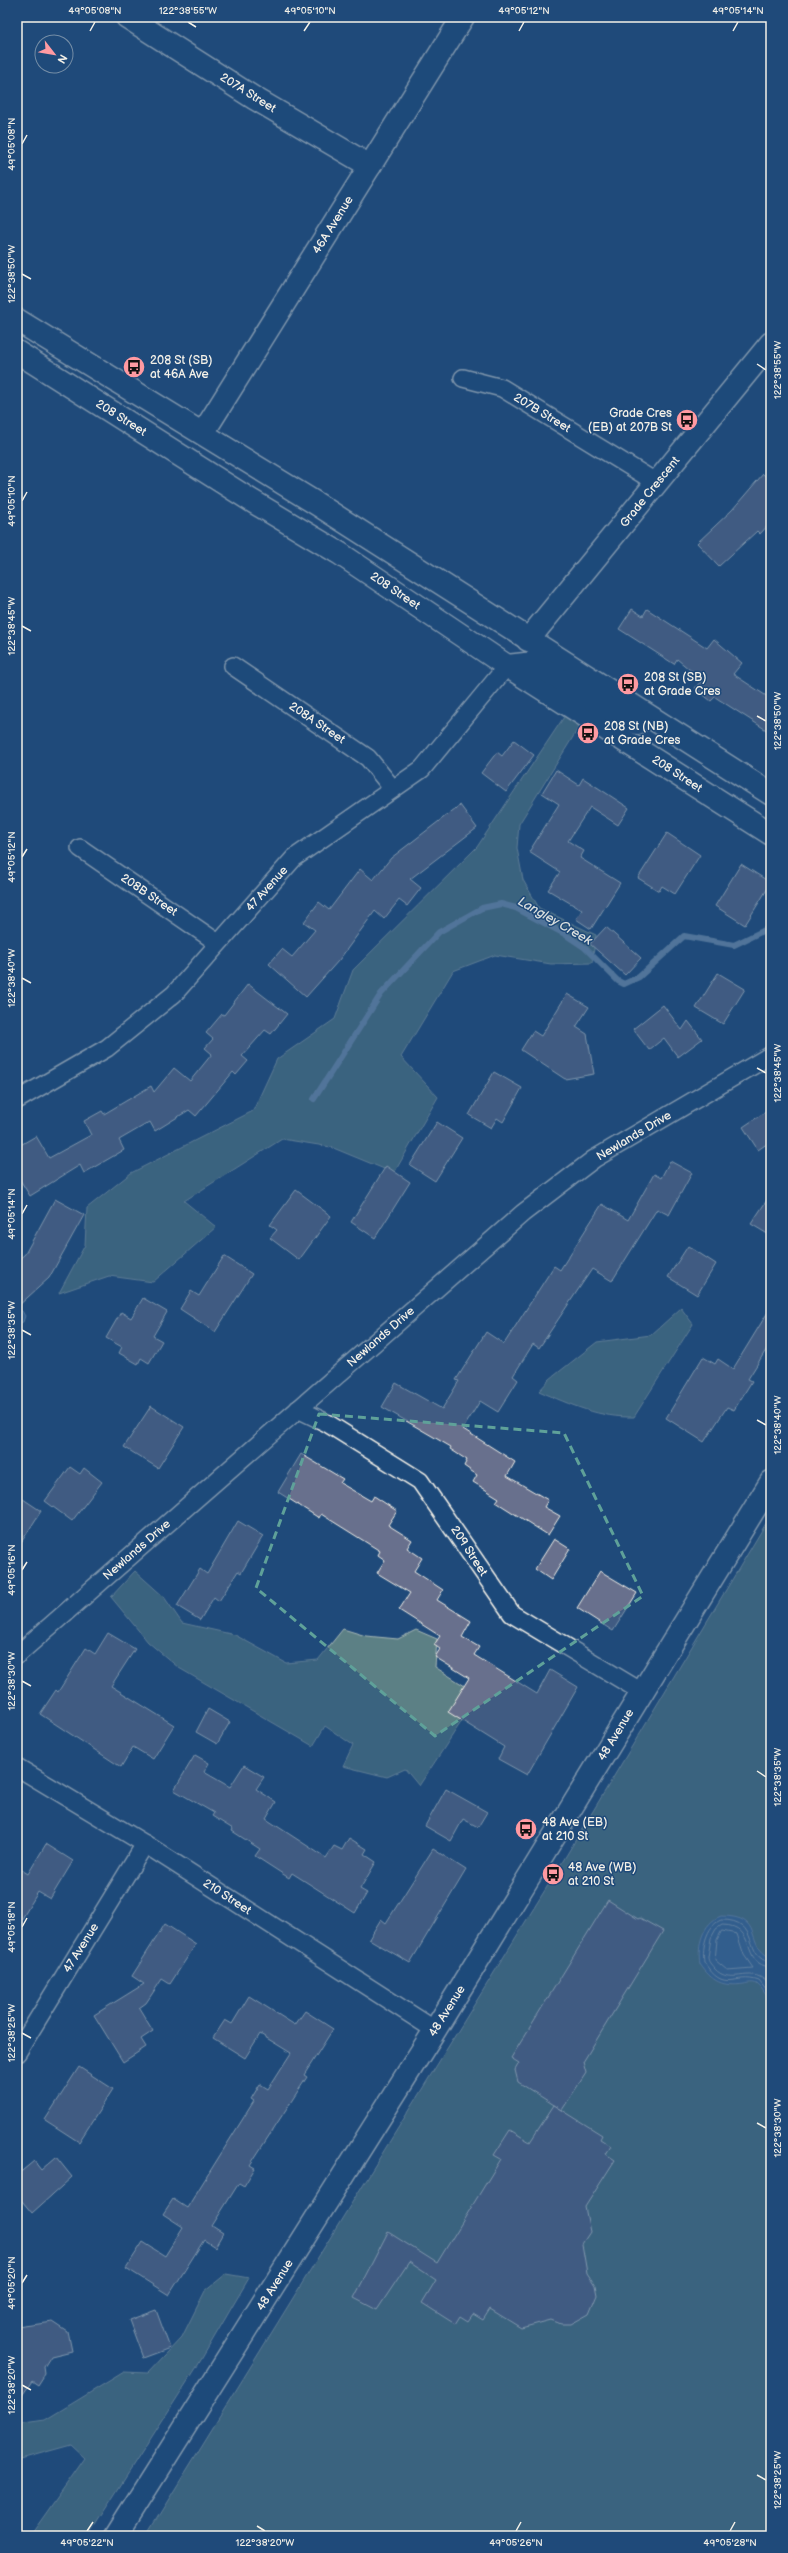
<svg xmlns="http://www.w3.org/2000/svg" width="788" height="2553" font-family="'Balsamiq Sans',sans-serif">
<rect width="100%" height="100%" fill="#1f4a7a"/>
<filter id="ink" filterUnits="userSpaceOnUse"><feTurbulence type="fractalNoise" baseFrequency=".025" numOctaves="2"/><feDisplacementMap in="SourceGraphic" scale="8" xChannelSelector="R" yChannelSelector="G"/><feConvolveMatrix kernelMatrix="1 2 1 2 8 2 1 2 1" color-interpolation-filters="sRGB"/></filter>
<g filter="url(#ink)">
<g fill="#5c8085" stroke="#a8b8b6">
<polygon points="566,714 581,724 519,824 517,848 523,880 539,908 596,935 592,963 551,964 495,955 453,971 401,1057 438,1097 394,1173 331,1147 282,1139 184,1201 216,1227 153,1282 109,1276 59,1293 85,1245 87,1208 131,1173 253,1111 277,1059 335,1019 353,970 477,847"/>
<path d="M681 1308 693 1324 634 1417C600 1418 571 1405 539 1391L550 1379 597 1342 651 1335Z"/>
<polygon points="771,1515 771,2536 146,2536 563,1861"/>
<polygon points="135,1571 164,1597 182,1623 235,1635 286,1663 318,1660 343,1629 366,1636 398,1639 416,1630 437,1639 435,1667 479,1695 419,1786 405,1769 387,1777 343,1766 353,1745 325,1726 313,1746 179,1668 148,1642 111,1597"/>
<polygon points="226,2274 249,2278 198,2365 88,2536 30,2536 85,2458 71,2445 17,2460 17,2424 45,2420 124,2372 148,2373 182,2337 205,2291"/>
</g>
<g fill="#4a76a5" stroke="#8ea7c0">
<polygon points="17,1310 22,1311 25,1316 23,1322 17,1324"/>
<path d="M721 1916C766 1916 743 1944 771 1958V2001C765 1996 763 1988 757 1984 753 1982 748 1983 744 1984 723 1987 712 1982 700 1964 697 1946 702 1923 721 1916Z"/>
</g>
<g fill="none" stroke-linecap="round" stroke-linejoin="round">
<g stroke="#b0c0cd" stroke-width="1">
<polygon points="722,1931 737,1934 744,1955 753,1968 727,1970 715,1960 717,1940"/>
<path d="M771 1962C742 1959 762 1919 721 1920 706 1926 702 1948 704 1962 725 1995 734 1972 759 1981L771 1996"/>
<path d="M771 1967C739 1965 759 1925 722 1925L716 1929 711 1938 708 1957C708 1962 711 1964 714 1968 732 1989 755 1960 771 1988"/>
</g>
<polyline stroke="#8ea7c0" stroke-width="6" points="314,1099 381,994 439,932 482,908 501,904 516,908 563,933 584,947 618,981 624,984 639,977 684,936 734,945 771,927"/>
</g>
<g fill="#686f8d" stroke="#f4f1e8">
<polygon points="763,474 771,481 771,522 760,534 757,531 719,566 697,543 732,510"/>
<polygon points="632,609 643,616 647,609 707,648 714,639 742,663 733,674 771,699 771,733 715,697 711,701 695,688 702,680 677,659 674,664 619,629"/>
<polygon points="514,740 534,755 506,792 481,773 497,752 502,756"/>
<polygon points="556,770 579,785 583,778 629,808 618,825 590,807 568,841 584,851 580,858 620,883 591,929 576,919 582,910 548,890 560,872 529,852 559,804 542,793"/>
<polygon points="460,805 477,828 410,879 421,888 407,906 399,900 384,919 375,911 339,960 306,997 269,964 282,949 292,957 315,930 304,922 319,902 329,910 360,869 373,880 391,858"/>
<polygon points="667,833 700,855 675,894 662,886 659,891 638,878"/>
<polygon points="741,864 771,883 745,925 715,906"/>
<polygon points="606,927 641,958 625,975 590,944"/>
<polygon points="718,973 745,989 723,1024 696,1008"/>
<polygon points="248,984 287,1014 271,1034 265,1030 242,1056 248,1061 236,1075 233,1072 196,1116 189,1110 155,1131 150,1122 119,1140 124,1150 84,1173 80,1165 30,1196 17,1175 17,1147 36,1136 49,1158 91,1135 84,1121 102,1111 104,1114 151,1086 154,1092 174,1068 190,1081 212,1054 205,1048 213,1039 206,1033 222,1014 224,1015"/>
<polygon points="567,994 589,1007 576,1027 587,1034 594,1074 565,1079 521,1050 533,1031 541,1036"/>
<polygon points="663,1005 682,1030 688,1021 702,1039 678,1057 664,1038 649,1050 633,1029"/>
<polygon points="494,1072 522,1088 503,1122 497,1118 491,1128 469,1115"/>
<polygon points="771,1108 771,1141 758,1150 743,1127"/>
<polygon points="437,1122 462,1138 435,1181 410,1165"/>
<polygon points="670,1161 692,1173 669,1215 657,1209 612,1281 592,1269 539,1348 533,1344 513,1376 518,1380 498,1412 480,1401 463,1429 515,1462 507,1476 548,1500 544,1507 560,1516 548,1535 496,1502 499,1498 473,1482 477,1475 464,1466 467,1460 450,1449 451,1447 382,1407 396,1383 442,1409 459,1381 456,1380 486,1332 504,1344 554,1266 560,1270 602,1204 628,1220 654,1174 661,1178"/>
<polygon points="386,1166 410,1182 375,1238 351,1222"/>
<polygon points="296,1190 331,1216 299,1260 270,1238 277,1230 270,1225"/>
<polygon points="771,1194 771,1236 751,1224"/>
<polygon points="55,1199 84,1215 49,1278 17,1307 17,1261 25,1254"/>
<polygon points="688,1246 716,1264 697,1295 668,1277"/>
<polygon points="224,1256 252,1274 215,1332 180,1309 191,1291 199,1296"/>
<polygon points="143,1298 167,1312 153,1336 162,1341 149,1363 141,1358 138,1364 119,1353 122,1347 106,1338 121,1312 131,1318"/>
<polygon points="771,1307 771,1342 748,1379 752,1381 734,1410 727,1407 704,1442 666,1418 703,1357 715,1364 718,1359 733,1369"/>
<polygon points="151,1406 184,1427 158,1468 124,1447"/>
<polygon points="301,1454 343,1479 340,1483 371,1501 374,1496 397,1511 388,1525 412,1540 407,1548 422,1558 414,1571 443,1590 437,1600 471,1621 462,1637 479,1647 474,1655 537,1694 550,1670 578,1687 527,1775 498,1759 504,1747 448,1712 469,1678 435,1657 440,1649 434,1645 440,1636 399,1610 410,1593 377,1573 385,1560 378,1555 380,1551 321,1514 319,1518 278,1492"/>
<polygon points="70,1467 80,1474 84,1468 102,1482 72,1521 45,1501"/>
<polygon points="17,1495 41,1511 17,1549"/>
<polygon points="238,1521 263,1536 241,1573 238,1571 219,1601 214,1597 200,1620 177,1606 200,1569 207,1574"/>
<polygon points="554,1539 570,1549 551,1580 535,1569"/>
<polygon points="600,1571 637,1593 613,1631 577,1608"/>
<polygon points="108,1633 135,1649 111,1686 174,1725 153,1759 133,1747 121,1767 40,1714 56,1690 58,1692 86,1648 95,1654"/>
<polygon points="208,1709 230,1722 217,1744 196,1732"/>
<polygon points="195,1755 209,1763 204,1772 230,1787 244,1765 264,1777 256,1789 276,1802 266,1819 326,1858 334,1846 342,1850 349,1838 367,1849 364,1854 376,1862 360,1889 367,1893 355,1913 292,1873 289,1878 255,1856 260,1849 232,1831 233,1829 212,1816 214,1813 174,1790"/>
<polygon points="446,1789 487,1812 478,1827 463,1819 451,1841 425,1826"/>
<polygon points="46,1844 73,1861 50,1899 38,1892 17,1927 17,1867 28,1874"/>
<polygon points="433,1849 466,1870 410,1963 369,1939 381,1919 386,1923"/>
<polygon points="608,1900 638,1919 640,1918 663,1931 583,2062 586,2073 562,2110 518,2082 515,2070 519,2063 511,2058"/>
<polygon points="165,1924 196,1944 170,1984 162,1979 146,2003 139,2008 153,2031 141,2039 146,2047 123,2062 94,2015 144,1984 132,1976"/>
<polygon points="249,1996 295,2025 305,2011 333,2029 304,2075 307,2077 250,2165 255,2168 244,2186 239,2183 212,2226 223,2233 215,2247 204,2240 169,2295 126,2268 143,2242 165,2256 183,2227 163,2214 173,2199 187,2208 254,2101 251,2099 260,2084 268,2089 291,2053 260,2034 245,2058 213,2038 225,2020 232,2024"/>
<polygon points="79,2067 113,2089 79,2142 45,2120"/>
<polygon points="554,2105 602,2135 600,2139 611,2146 606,2154 615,2160 585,2207 590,2232 582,2244 587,2273 595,2285 597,2295 589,2314 571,2324 561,2324 551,2320 521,2328 490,2309 483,2320 473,2314 468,2321 460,2316 455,2324 422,2303 436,2280 409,2262 377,2310 354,2298 388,2232 437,2263 501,2159 494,2155 510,2130 530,2142"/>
<polygon points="56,2157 72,2177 32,2213 17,2195 17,2175 34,2161 41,2170"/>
<polygon points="156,2310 170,2348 143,2358 129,2320"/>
<polygon points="53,2322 68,2332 72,2351 51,2356 44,2367 45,2374 38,2385 32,2381 17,2403 17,2327"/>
</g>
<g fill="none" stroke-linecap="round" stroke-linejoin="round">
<g stroke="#f4f1e8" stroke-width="20">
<g id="street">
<polyline points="463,378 502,388 657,483"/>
<polyline points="233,666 368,758 393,789"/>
<polyline points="80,848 218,943"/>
<polyline points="17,1100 107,1048 174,994 294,858 422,769 507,666"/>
<polyline points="298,1409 327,1423 420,1481 512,1614 642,1692"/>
<polyline points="17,1655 523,1213 594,1159 771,1055"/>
<polyline points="17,1767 145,1844 435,2030"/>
<polyline points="17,2053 145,1844"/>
</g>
</g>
<g stroke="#f4f1e8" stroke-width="25">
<g id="secondary">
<polyline points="127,17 254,98 370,166"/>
<polyline points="17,320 317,504 771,794"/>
<polyline points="17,352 252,501 339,553 507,666 771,834"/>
<polyline points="203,433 463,17"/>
<polyline points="528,640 771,343"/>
<polyline points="507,666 534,663 607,708 637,723"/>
<polyline points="116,2536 435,2030 771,1482"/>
</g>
</g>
<use href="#street" stroke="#1f4a7a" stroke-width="17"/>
<use href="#secondary" stroke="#1f4a7a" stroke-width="22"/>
</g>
</g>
<path d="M0 0H788V2553H0ZM319 1414 564 1433 643 1596 435 1736 256 1588Z" fill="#1f4a7a" fill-opacity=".55" fill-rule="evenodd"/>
<path fill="none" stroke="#5fa199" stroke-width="3" stroke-dasharray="8 5" stroke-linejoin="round" d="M319 1414 564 1433 643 1596 435 1736 256 1588Z"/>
<path fill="none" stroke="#f4f1e8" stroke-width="1.5" d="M188 22 196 27M90 31 95 22M304 31 310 22M519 31 524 22M733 31 738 22M22 144 27 135M22 274 31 279M757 364 766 370M22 501 27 492M22 626 31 631M757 716 766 721M22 857 27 849M22 978 31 983M757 1068 766 1073M22 1214 27 1205M22 1330 31 1335M757 1420 766 1425M22 1570 27 1562M22 1681 31 1686M757 1771 766 1777M22 1927 27 1918M22 2033 31 2038M757 2123 766 2128M22 2283 27 2275M22 2385 31 2390M757 2475 766 2480M257 2526 265 2531M87 2531 93 2522M516 2531 521 2522M730 2531 735 2522"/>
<defs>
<g id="bus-disc" transform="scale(1.15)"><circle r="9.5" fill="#ff9aa2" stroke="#1f4a7a"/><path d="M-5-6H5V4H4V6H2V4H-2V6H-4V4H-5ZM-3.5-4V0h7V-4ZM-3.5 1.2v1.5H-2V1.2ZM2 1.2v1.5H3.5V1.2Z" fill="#111"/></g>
</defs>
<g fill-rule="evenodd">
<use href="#bus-disc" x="134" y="367"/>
<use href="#bus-disc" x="687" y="420"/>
<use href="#bus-disc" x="628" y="684"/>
<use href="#bus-disc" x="588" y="733"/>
<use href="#bus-disc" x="526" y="1829"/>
<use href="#bus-disc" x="553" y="1874"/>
</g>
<g text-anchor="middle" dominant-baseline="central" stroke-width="3" stroke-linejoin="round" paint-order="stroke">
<g font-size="12" fill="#f4f1e8" stroke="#1f4a7a">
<text transform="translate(248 93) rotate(32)">207A Street</text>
<text transform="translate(333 225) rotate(-58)">46A Avenue</text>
<text transform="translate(542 413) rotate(31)">207B Street</text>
<text transform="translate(121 418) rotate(32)">208 Street</text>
<text transform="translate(650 492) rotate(-51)">Grade Crescent</text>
<text transform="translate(395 591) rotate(34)">208 Street</text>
<text transform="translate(317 723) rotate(34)">208A Street</text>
<text transform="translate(677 774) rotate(33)">208 Street</text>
<text transform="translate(267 889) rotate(-48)">47 Avenue</text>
<text transform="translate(149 895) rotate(34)">208B Street</text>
<text transform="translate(634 1136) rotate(-31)">Newlands Drive</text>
<text transform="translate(381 1337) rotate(-41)">Newlands Drive</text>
<text transform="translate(137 1550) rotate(-41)">Newlands Drive</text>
<text transform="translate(469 1551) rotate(57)">209 Street</text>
<text transform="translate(616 1735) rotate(-59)">48 Avenue</text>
<text transform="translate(227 1897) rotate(33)">210 Street</text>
<text transform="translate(81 1948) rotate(-58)">47 Avenue</text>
<text transform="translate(447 2011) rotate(-58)">48 Avenue</text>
<text transform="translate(275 2285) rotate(-58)">48 Avenue</text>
</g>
<g font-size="12" fill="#f4f1e8" stroke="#1f4a7a" text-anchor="start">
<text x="150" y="360">208 St (SB)<tspan x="150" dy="14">at 46A Ave</tspan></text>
<text x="672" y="413" text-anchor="end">Grade Cres<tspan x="672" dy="14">(EB) at 207B St</tspan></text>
<text x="644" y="677">208 St (SB)<tspan x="644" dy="14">at Grade Cres</tspan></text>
<text x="604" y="726">208 St (NB)<tspan x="604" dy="14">at Grade Cres</tspan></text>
<text x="542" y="1822">48 Ave (EB)<tspan x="542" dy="14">at 210 St</tspan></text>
<text x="568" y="1867">48 Ave (WB)<tspan x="568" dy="14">at 210 St</tspan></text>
</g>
<g font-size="13" font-style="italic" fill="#dadfde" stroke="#1f4a7a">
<text transform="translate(555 921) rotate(30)">Langley Creek</text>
</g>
</g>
<rect width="788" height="2553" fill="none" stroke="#1f4a7a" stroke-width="44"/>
<g transform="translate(54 54) rotate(121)"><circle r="19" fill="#1f4a7a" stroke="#748da6"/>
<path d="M0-3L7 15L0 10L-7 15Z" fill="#ff9aa2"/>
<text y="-6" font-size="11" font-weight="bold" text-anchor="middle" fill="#f4f1e8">N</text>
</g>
<rect x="22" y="22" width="744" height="2509" fill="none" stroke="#f4f1e8" stroke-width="1.5"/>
<g font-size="10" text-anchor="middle" fill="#f4f1e8">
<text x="95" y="14">49°05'08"N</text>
<text x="188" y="14">122°38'55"W</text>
<text x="310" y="14">49°05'10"N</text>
<text x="524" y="14">49°05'12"N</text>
<text x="738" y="14">49°05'14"N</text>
<text transform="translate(11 144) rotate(-90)" y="4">49°05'08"N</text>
<text transform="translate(11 274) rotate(-90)" y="4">122°38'50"W</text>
<text transform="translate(777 370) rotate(-90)" y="4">122°38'55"W</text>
<text transform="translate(11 501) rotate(-90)" y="4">49°05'10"N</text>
<text transform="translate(11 626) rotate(-90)" y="4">122°38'45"W</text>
<text transform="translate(777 721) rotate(-90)" y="4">122°38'50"W</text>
<text transform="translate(11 857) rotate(-90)" y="4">49°05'12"N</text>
<text transform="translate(11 978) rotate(-90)" y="4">122°38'40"W</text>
<text transform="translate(777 1073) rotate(-90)" y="4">122°38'45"W</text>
<text transform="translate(11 1214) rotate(-90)" y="4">49°05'14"N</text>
<text transform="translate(11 1330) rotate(-90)" y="4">122°38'35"W</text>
<text transform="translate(777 1425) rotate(-90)" y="4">122°38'40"W</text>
<text transform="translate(11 1570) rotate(-90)" y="4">49°05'16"N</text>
<text transform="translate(11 1681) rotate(-90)" y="4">122°38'30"W</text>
<text transform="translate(777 1777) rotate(-90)" y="4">122°38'35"W</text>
<text transform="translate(11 1927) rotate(-90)" y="4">49°05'18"N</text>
<text transform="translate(11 2033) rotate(-90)" y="4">122°38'25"W</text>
<text transform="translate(777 2128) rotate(-90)" y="4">122°38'30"W</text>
<text transform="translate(11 2283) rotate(-90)" y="4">49°05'20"N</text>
<text transform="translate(11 2385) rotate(-90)" y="4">122°38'20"W</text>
<text transform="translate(777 2480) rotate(-90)" y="4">122°38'25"W</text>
<text x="87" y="2546">49°05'22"N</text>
<text x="265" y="2546">122°38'20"W</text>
<text x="516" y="2546">49°05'26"N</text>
<text x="730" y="2546">49°05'28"N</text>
</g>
</svg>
